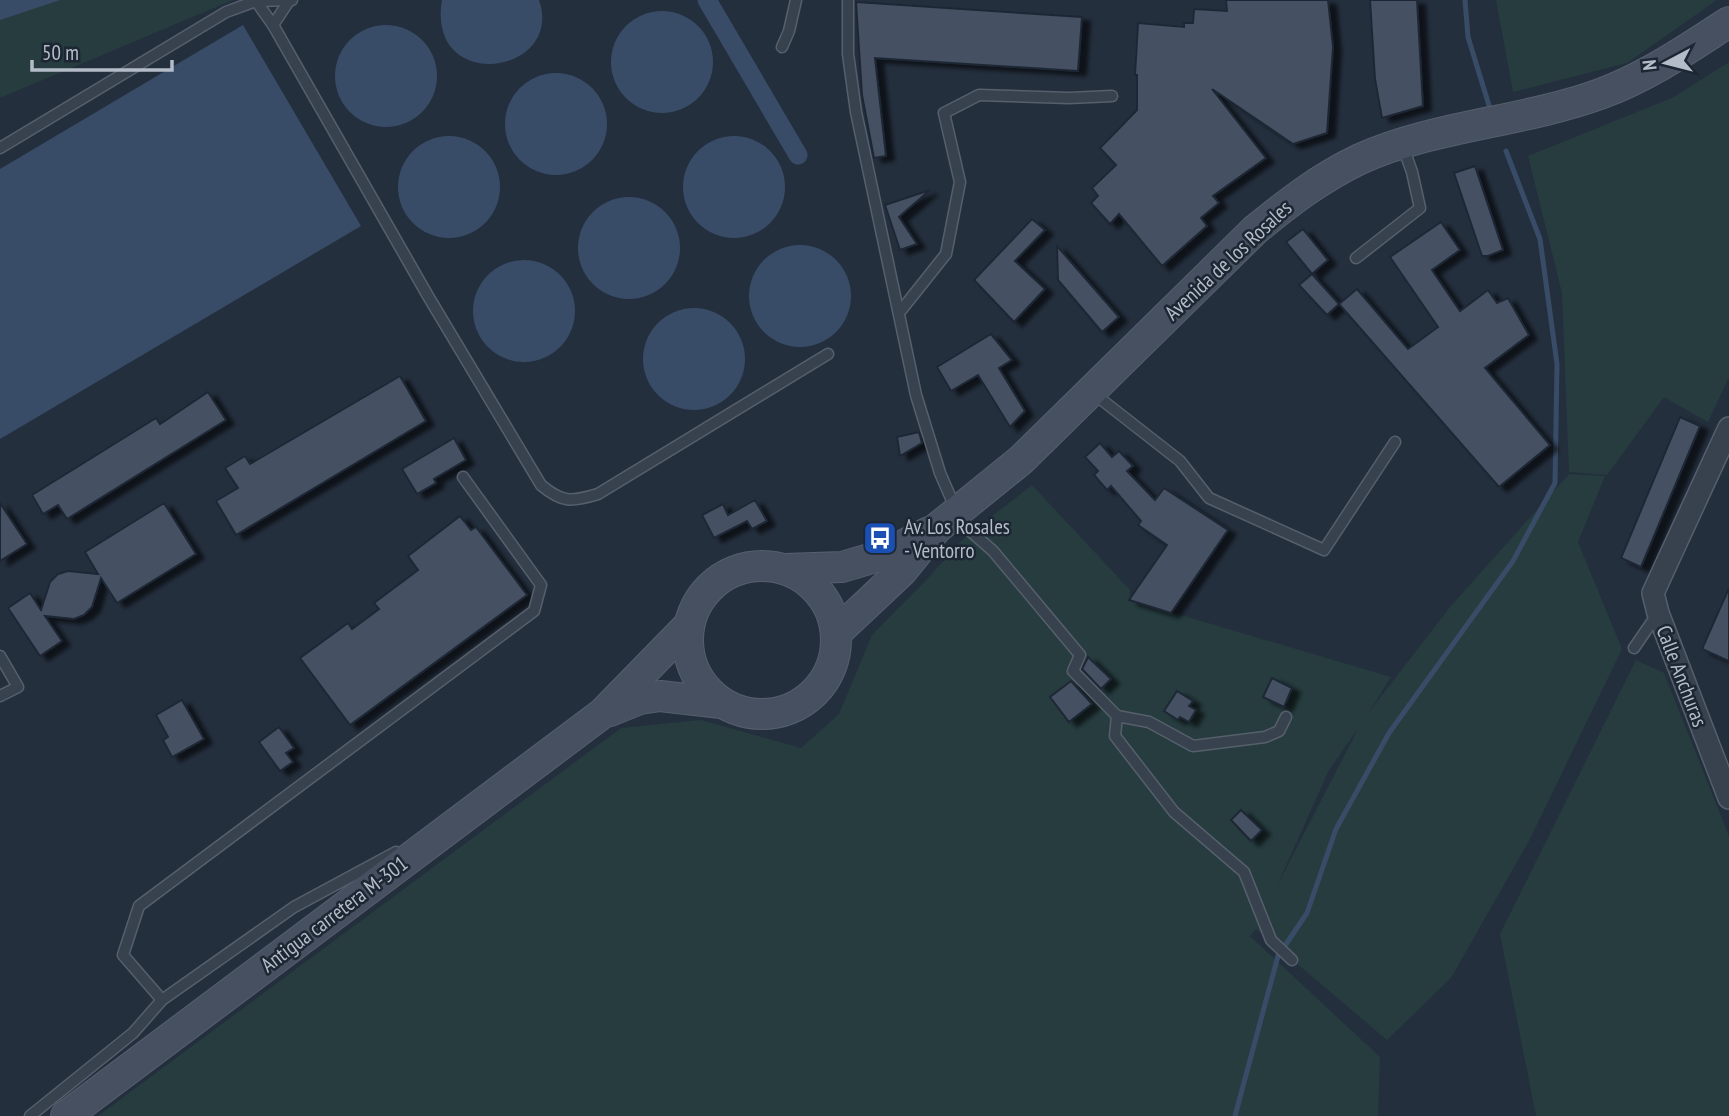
<svg xmlns="http://www.w3.org/2000/svg" width="1729" height="1116" font-family="'PT Sans Narrow',sans-serif">
<defs>
<filter id="shadow"><feDropShadow dx="8" dy="4.5" stdDeviation="2" flood-color="#0009"/></filter>
</defs>
<rect width="100%" height="100%" fill="#242f3e"/>
<g fill="#263c3f" fill-rule="evenodd">
<polygon points="0,0 233,0 0,98"/>
<polygon points="1496,0 1717,0 1627,63 1513,92"/>
<polygon points="1729,62 1729,377 1708,422 1664,397 1607,475 1569,472 1562,293 1528,156 1674,97"/>
<path d="M1569 474 1605 476 1578 542 1622 649 1530 839 1451 978 1387 1040 1256 929 1250 936 1380 1057 1378 1116H98L621 728 701 720 801 748 839 714 872 635 930 576 964 538 1032 485 1130 590V600L1391 677 1369 712 1450 607ZM1356 731H1357L1277 886 1328 772Z"/>
<polygon points="1636,660 1664,673 1729,836 1729,1116 1536,1116 1500,934"/>
</g>
<g fill="#394c67">
<polygon points="0,0 60,0 0,20"/>
<path d="M442 0H539C565 75 426 95 442 0Z"/>
<circle cx="662" cy="62" r="51"/>
<polygon points="243,25 361,226 0,439 0,169"/>
<circle cx="386" cy="76" r="51"/>
<circle cx="556" cy="124" r="51"/>
<circle cx="734" cy="187" r="51"/>
<circle cx="449" cy="187" r="51"/>
<circle cx="629" cy="248" r="51"/>
<circle cx="800" cy="296" r="51"/>
<circle cx="524" cy="311" r="51"/>
<circle cx="694" cy="359" r="51"/>
</g>
<g fill="none" stroke-linecap="round" stroke-linejoin="round">
<g stroke="#394c67" stroke-width="5">
<polyline points="1465,0 1468,37 1491,112"/>
<polyline points="1235,1116 1278,956 1307,913 1336,829 1389,733 1513,561 1555,483 1557,364 1540,239 1506,151"/>
</g>
<polyline stroke="#394c67" stroke-width="19" points="707,0 798,155"/>
</g>
<g fill="#455162" stroke="#1f2835" stroke-width="2" filter="url(#shadow)">
<polygon points="1226,0 1328,0 1333,47 1327,133 1293,144 1212,89 1266,158 1213,196 1219,203 1201,218 1207,226 1162,266 1119,214 1110,224 1091,203 1098,196 1092,188 1116,165 1100,148 1137,110 1137,75 1135,75 1138,23 1184,27 1184,23 1193,23 1194,9 1227,11"/>
<polygon points="1370,0 1417,0 1423,106 1382,118 1375,79"/>
<polygon points="856,2 1082,17 1078,71 875,58 886,156 874,158 862,95"/>
<polygon points="1475,166 1503,250 1488,256 1482,256 1454,173"/>
<polygon points="930,190 899,217 917,244 900,250 885,205"/>
<polygon points="1032,219 1045,230 1015,261 1045,289 1014,322 974,280"/>
<polygon points="1441,222 1460,250 1432,270 1460,311 1488,290 1497,303 1508,298 1529,335 1485,368 1550,445 1499,487 1339,304 1357,289 1408,349 1438,327 1390,257"/>
<polygon points="1303,229 1328,260 1312,274 1286,242"/>
<polygon points="1057,246 1119,317 1102,332 1058,280"/>
<polygon points="1312,274 1339,304 1327,315 1299,285"/>
<polygon points="991,334 1012,360 999,368 1025,411 1010,427 978,375 951,391 937,367"/>
<polygon points="400,376 426,421 236,535 216,501 238,488 225,468 245,456 250,464"/>
<polygon points="208,392 226,420 67,519 58,505 43,514 32,495 156,418 160,424"/>
<polygon points="1680,417 1700,426 1641,567 1621,558"/>
<polygon points="919,432 922,443 900,456 897,437"/>
<polygon points="454,438 466,460 434,479 436,483 417,494 402,469"/>
<polygon points="1100,443 1112,457 1119,451 1133,466 1127,471 1155,500 1164,488 1228,530 1171,613 1129,600 1167,545 1138,525 1141,521 1111,486 1107,490 1094,475 1098,471 1085,457"/>
<polygon points="755,500 767,521 752,529 747,521 714,538 702,515 723,504 728,515"/>
<polygon points="0,503 27,544 0,561"/>
<polygon points="164,503 196,554 117,603 101,578 92,607 84,615 74,619 45,616 62,641 40,656 8,608 30,593 41,610 50,582 58,574 68,571 98,574 85,552"/>
<polygon points="460,516 471,530 476,527 527,595 350,725 300,658 348,623 352,629 379,609 374,603 418,570 408,556"/>
<polygon points="1729,588 1729,661 1702,649"/>
<polygon points="1088,657 1111,679 1101,689 1082,669"/>
<polygon points="1272,678 1292,688 1284,707 1263,697"/>
<polygon points="1071,681 1092,704 1069,722 1050,697"/>
<polygon points="1177,691 1193,701 1189,706 1196,710 1189,722 1180,717 1178,720 1164,711"/>
<polygon points="182,700 204,739 172,757 163,740 168,737 156,715"/>
<polygon points="279,727 294,748 286,753 293,762 280,771 259,742"/>
<polygon points="1241,810 1262,830 1251,841 1231,820"/>
</g>
<g fill="none" stroke-linecap="round" stroke-linejoin="round">
<g stroke="#565f6c" stroke-width="13">
<g id="lane">
<polyline points="848,0 848,54 856,112 916,395 940,473 957,512 968,529 993,551 1080,655 1073,671 1117,716 1115,736 1174,812 1244,872 1271,940 1292,960"/>
<polyline points="256,1 273,25"/>
<path d="M289 1 273 25 428 296 541 485C562 503 572 502 598 494L828 354"/>
<polyline points="782,47 789,31 796,0"/>
<polyline points="0,148 226,12 256,1 292,0"/>
<polyline points="1356,258 1420,208 1412,172 1402,144"/>
<polyline points="899,313 946,254 960,182 944,113 979,95 1069,98 1112,96"/>
<polyline points="1093,393 1180,461 1209,498 1324,550 1395,442"/>
<polyline points="1634,648 1658,613"/>
<polyline points="0,656 18,687 0,696"/>
<polyline points="1117,716 1149,722 1193,746 1265,737 1279,731 1286,717"/>
<polyline points="162,1000 123,955 139,906 534,611 541,585 463,477"/>
<polyline points="30,1116 133,1033 162,1000 294,907 396,852"/>
</g>
</g>
<g stroke="#565f6c" stroke-width="24">
<polyline id="street" points="1729,428 1653,593 1658,613 1729,798"/>
</g>
<g stroke="#565f6c" stroke-width="32">
<g id="secondary">
<circle cx="762" cy="640" r="74"/>
<polyline points="786,569 842,567 886,554 929,532"/>
<path d="M836 633 902 571 937 528 1021 460 1255 230C1288 203 1320 178 1360 159 1432 126 1523 122 1600 94 1647 77 1687 49 1729 22"/>
<polyline points="610,711 640,699 660,696 721,703"/>
<polyline points="66,1116 603,713 688,626"/>
</g>
</g>
<use href="#lane" stroke="#38414e" stroke-width="10"/>
<use href="#street" stroke="#38414e" stroke-width="21"/>
<use href="#secondary" stroke="#465061" stroke-width="30"/>
</g>
<defs>
<g id="bus-square" transform="scale(1.75)"><rect x="-9" y="-9" width="18" height="18" rx="4" fill="#1a4fb4" stroke="#1d2633"/><path d="M-5-6H5V4H4V6H2V4H-2V6H-4V4H-5ZM-3.5-4V0h7V-4ZM-3.5 1.2v1.5H-2V1.2ZM2 1.2v1.5H3.5V1.2Z" fill="#fff"/></g>
</defs>
<g fill-rule="evenodd">
<use href="#bus-square" x="880" y="538"/>
</g>
<g text-anchor="middle" dominant-baseline="central" stroke-width="5" stroke-linejoin="round" paint-order="stroke">
<g font-size="21" fill="#b4bcc9" stroke="#1d2633">
<text transform="translate(1228 260) rotate(-43)">Avenida de los Rosales</text>
<text transform="translate(1682 676) rotate(69)">Calle Anchuras</text>
<text transform="translate(334 914) rotate(-37)">Antigua carretera M-301</text>
</g>
<g font-size="21" fill="#b4bcc9" stroke="#1d2633" text-anchor="start">
<text x="904" y="526">Av. Los Rosales<tspan x="904" dy="24">- Ventorro</tspan></text>
</g>
</g>
<g transform="translate(1666 63) rotate(263)" stroke="#1d2633" stroke-width="5" paint-order="stroke">
<path d="M0-5L12 26L0 18L-12 26Z" fill="#b4bcc9"/>
<text y="-10" font-size="19" font-weight="bold" text-anchor="middle" fill="#b4bcc9">N</text>
</g>
<path d="M32 60v10h140v-10" fill="none" stroke="#b4bcc9" stroke-width="3.5"/>
<text x="42" y="60" font-size="21" fill="#b4bcc9" stroke="#1d2633" stroke-width="5" paint-order="stroke">50 m</text>
</svg>
